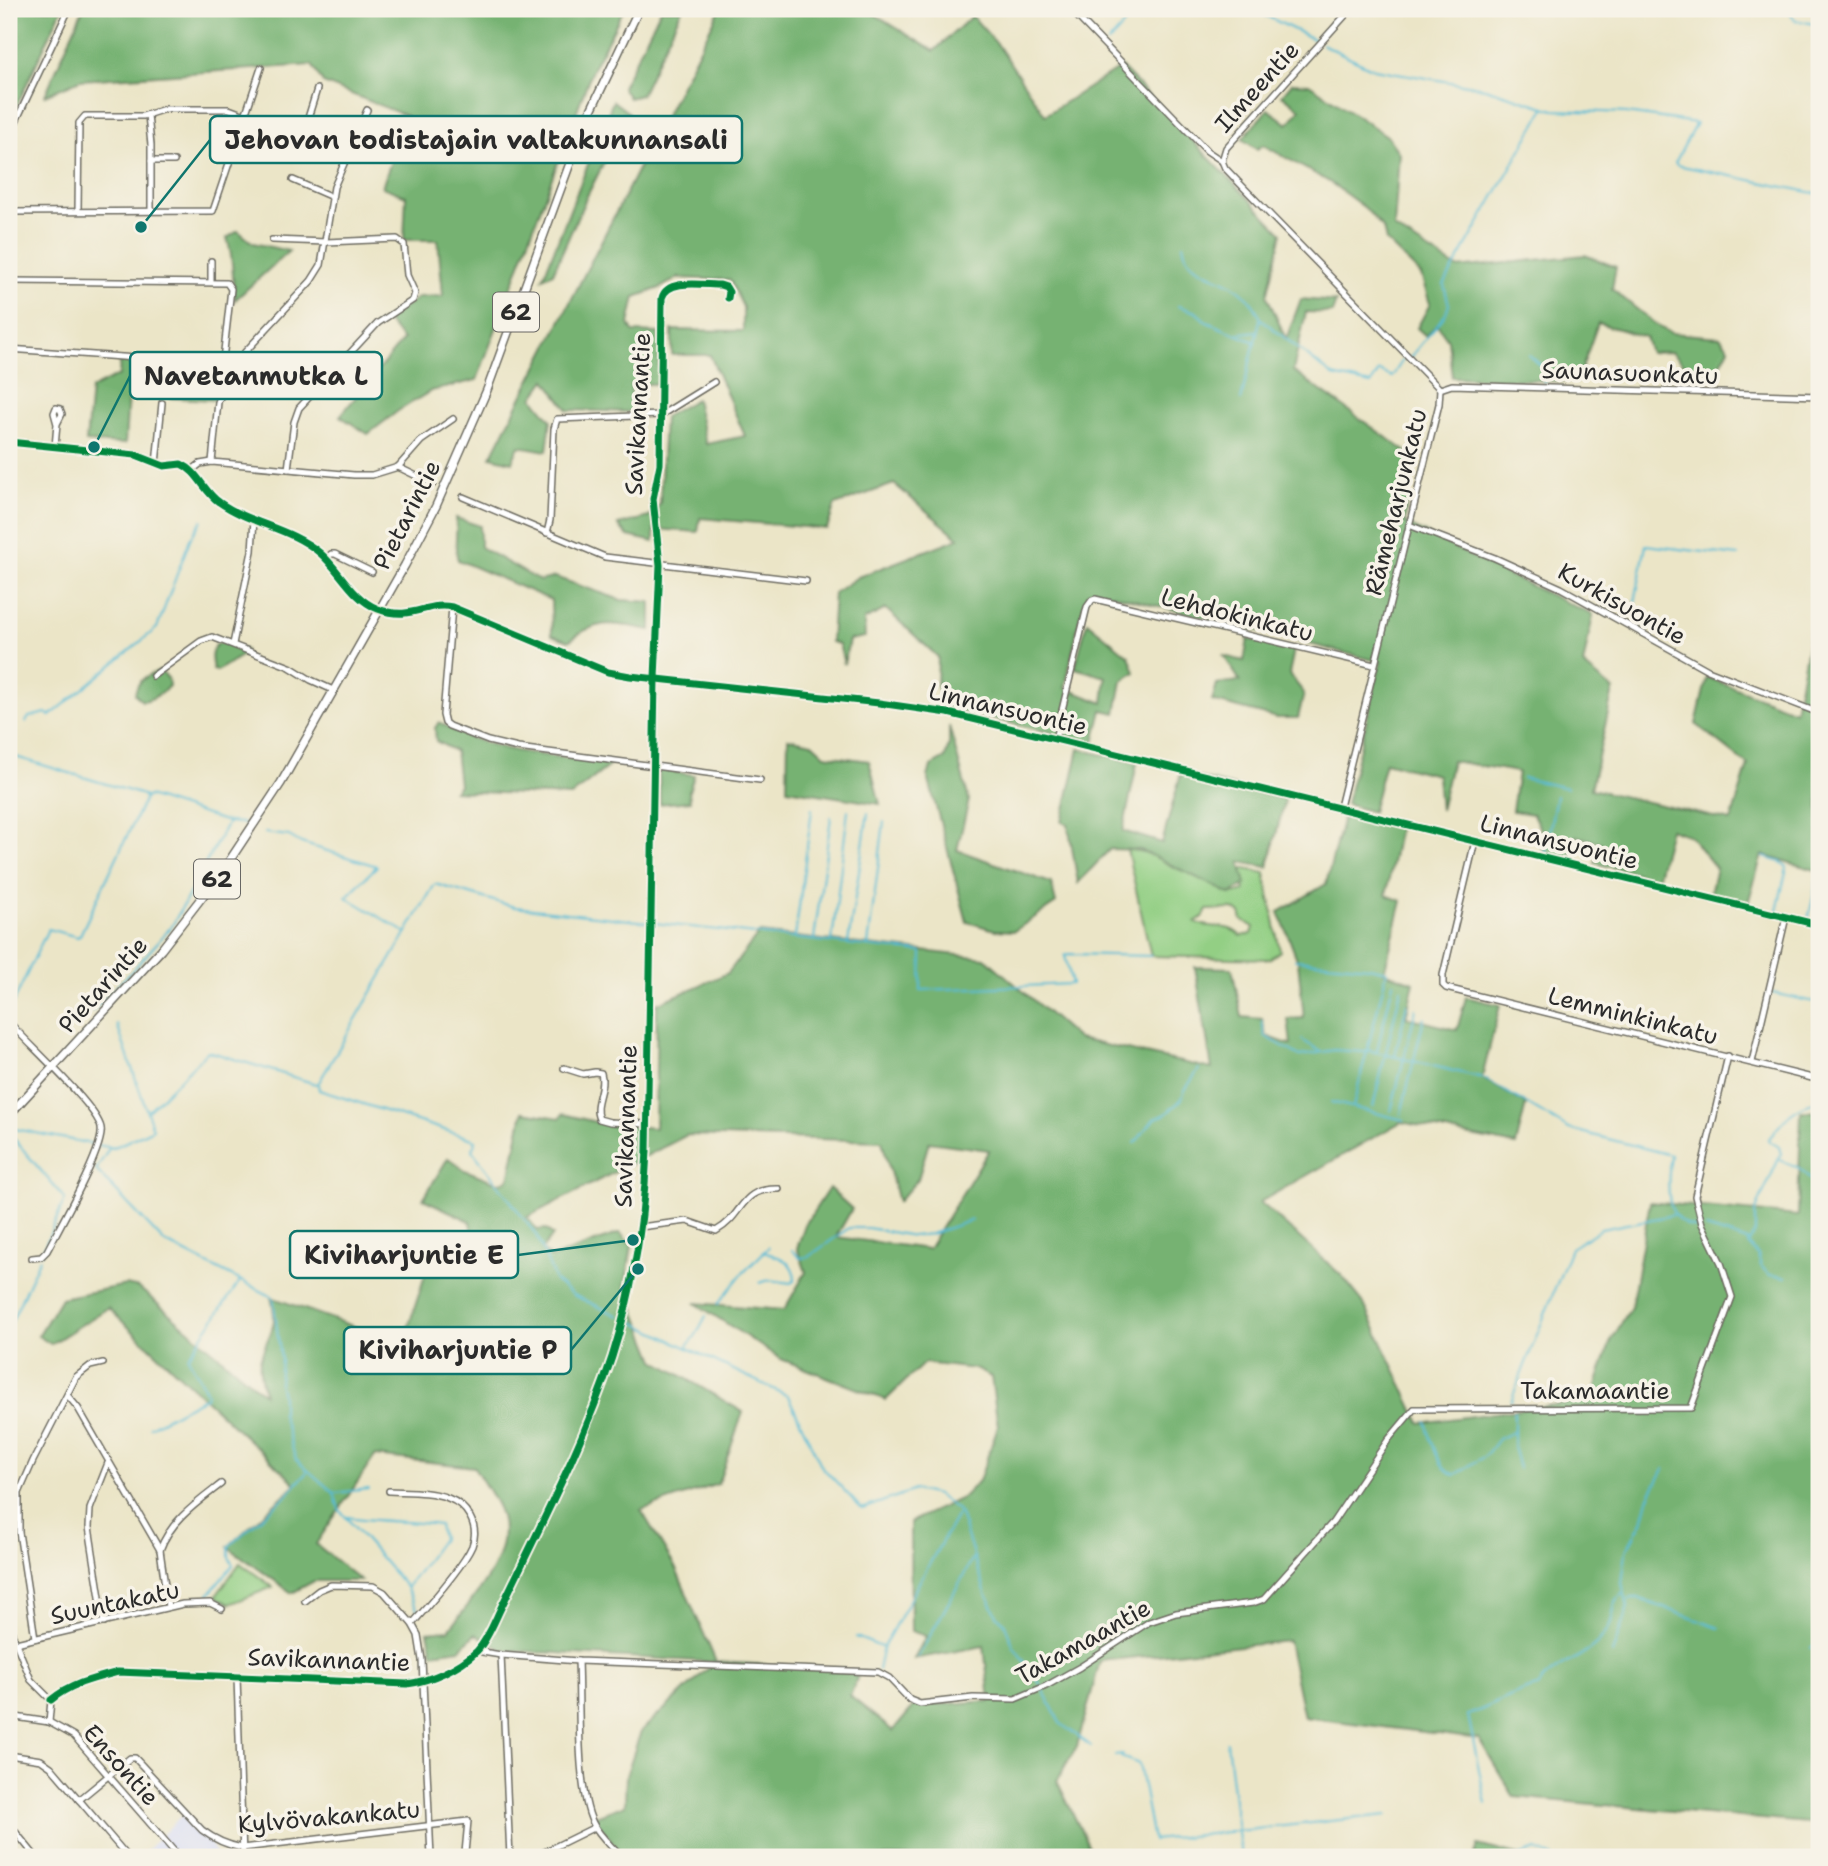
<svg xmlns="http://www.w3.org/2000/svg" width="1828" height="1866" font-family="'Shantell Sans',sans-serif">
<rect width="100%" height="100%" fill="#f7f3e8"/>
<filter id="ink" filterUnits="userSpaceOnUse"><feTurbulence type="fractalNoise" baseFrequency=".0143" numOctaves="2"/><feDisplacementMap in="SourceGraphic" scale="14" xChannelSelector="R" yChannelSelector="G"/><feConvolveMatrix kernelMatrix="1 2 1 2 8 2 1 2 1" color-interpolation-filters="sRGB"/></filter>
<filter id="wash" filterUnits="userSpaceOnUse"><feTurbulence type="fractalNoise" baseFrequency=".00686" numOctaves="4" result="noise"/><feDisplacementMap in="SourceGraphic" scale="28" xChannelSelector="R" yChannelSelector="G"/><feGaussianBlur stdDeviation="1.57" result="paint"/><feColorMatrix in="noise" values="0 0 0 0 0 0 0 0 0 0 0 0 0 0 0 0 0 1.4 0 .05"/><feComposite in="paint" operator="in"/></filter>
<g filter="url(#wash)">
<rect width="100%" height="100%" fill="#ebe5c7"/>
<polygon fill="#d2d9f9" points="183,1814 211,1843 216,1857 140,1857"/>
<g fill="#93cf84" stroke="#5f7d58" stroke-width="2" fill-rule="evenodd">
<path d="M1127 850C1156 850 1166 868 1190 873L1200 857 1203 881H1212L1233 894 1245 891 1241 868 1265 873 1280 951 1269 959 1151 956ZM1233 909 1240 913 1242 920 1254 927 1252 934 1241 936C1227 922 1210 930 1195 922L1204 916 1207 910Z"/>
<polygon points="240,1563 273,1587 230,1604 216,1596"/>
</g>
<g fill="#76b272" stroke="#506e4e" stroke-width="2" fill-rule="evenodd">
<polygon points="9,9 62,9 9,122"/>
<polygon points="83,9 624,9 592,70 477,380 431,391 398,411 368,434 340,416 403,340 386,320 419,297 443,296 438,240 404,240 406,196 382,187 407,116 323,83 312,65 80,80 45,95"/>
<polygon points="661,9 682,9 641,95 629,98 622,87"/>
<polygon points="720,9 866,9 934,51 972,16 998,45 1045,115 1121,67 1282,233 1267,296 1286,339 1301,299 1336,302 1332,313 1306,312 1293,371 1411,455 1405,523 1508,575 1593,615 1583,665 1613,690 1591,789 1731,821 1748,765 1696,724 1707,677 1795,711 1819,583 1819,871 1762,855 1748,903 1710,894 1716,868 1690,836 1670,829 1657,879 1595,863 1602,843 1576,836 1570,858 1543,853 1543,835 1533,814 1512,811 1518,772 1452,761 1440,810 1437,775 1385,762 1372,812 1346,804 1381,662 1095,590 1088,593 1080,616 1065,688 1103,703 1106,677 1075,668 1087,622 1129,656 1135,672 1122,681 1116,713 1102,710 1094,743 946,708 937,686 938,657 886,609 864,620 865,637 849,640 844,664 839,644 831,642 834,593 858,577 959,538 894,484 835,505 827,529 700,518 698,532 654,529 654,542 628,536 618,525 649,517 660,504 664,417 696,399 706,444 745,436 710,355 672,355 672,330 743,331 743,307 730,280 678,278 660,288 635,297 629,324 633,332 659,333 659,384 631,384 632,412 568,410 546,380 533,398 551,420 547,451 519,446 512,462 491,457"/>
<polygon points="1292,83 1309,84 1387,136 1399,153 1394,228 1457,268 1585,255 1616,267 1612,289 1659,327 1671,333 1720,337 1729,348 1718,369 1690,370 1671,352 1650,353 1645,337 1598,323 1577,382 1452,377 1448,340 1437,324 1426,336 1417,328 1430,304 1421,275 1386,241 1383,228 1365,208 1331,183 1263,145 1257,149 1242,139 1268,109 1288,124 1300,109 1282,95"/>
<polygon points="613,101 629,113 586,198 553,273 543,278"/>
<path d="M238 231 253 243 289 251 235 300C232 278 234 258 227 238Z"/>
<polygon points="120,361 218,367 215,400 173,398 140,386 128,393 125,444 86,442 91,389 119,375"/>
<path d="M456 518 480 526V547L540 581 555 577 621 600 651 602V630C616 624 599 617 569 641L552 635 551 600 458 560C453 545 458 535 456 518Z"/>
<polygon points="1248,639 1294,650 1289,674 1304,693 1298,718 1277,718 1212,701 1217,684 1240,681 1224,656 1244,661"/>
<path d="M218 643H226L245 650 244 654 217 671 213 670C211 660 209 650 218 643Z"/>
<path d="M160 671 168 678 169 686C161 694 153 700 142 701L135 694C137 680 147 675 160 671Z"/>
<path d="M439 722C489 754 550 755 607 763L610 765 571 796 454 791 459 785 455 751 436 741 435 728Z"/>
<polygon points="949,726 969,800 957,850 1051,883 1056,903 1014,931 995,930 967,922 928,777 931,766 945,758 949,744"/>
<polygon points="788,738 812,743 825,755 869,761 880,804 787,789"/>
<polygon points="1079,749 1137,763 1123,831 1162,843 1181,773 1285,799 1268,867 1240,862 1246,884 1230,894 1141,850 1110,849 1078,883 1068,824 1062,822"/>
<polygon points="659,770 694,775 689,791 690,801 660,804"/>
<path d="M1344 813 1399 826 1386 895 1402 901 1384 972 1414 982 1406 1017 1457 1030 1466 997 1500 1005 1482 1078 1526 1104 1516 1145 1401 1122 1260 1202 1342 1276 1363 1302 1420 1423 1591 1400 1611 1341 1631 1307 1650 1202 1798 1216 1801 1111 1819 1112V1824L1514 1797 1479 1739 1304 1717 1288 1641 1100 1661 1077 1746 1057 1781 1094 1857H624L593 1817 625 1805 626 1776 641 1731 715 1662 503 1650 475 1634 460 1649 433 1653 428 1632 449 1630C473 1597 516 1555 499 1510 493 1495 482 1481 474 1467L375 1456 316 1544 361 1581H314L292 1593 228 1547 296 1484 108 1308 51 1344 38 1336 61 1298 126 1285 139 1288 264 1394C263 1384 258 1371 260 1361 267 1332 280 1331 271 1297L403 1344 425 1275 422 1255 426 1251 421 1244 426 1235 437 1238 454 1255 463 1254 473 1241 470 1221 423 1199 448 1158 465 1170 498 1183 509 1179 523 1112 560 1118 563 1114 604 1124 655 1128 657 1004 728 973 759 933 985 958 1078 1039 1212 1069 1195 967 1232 968 1242 1017 1262 1019 1266 1036 1291 1045 1288 1019 1304 1018 1298 962 1279 912 1326 884ZM687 1135 882 1141 898 1202 918 1179 929 1142 989 1150 928 1249 836 1237 852 1209 829 1188 805 1225 797 1248 806 1272 784 1310 695 1303 781 1359 886 1400 924 1363 975 1369 991 1377 998 1426 979 1481 962 1498 910 1522 911 1631 926 1636 914 1659 984 1646 990 1701 914 1706 893 1731 850 1696 858 1676 827 1668 716 1662 675 1567 641 1510 718 1484 743 1412 655 1360 625 1286 632 1246 620 1233 551 1258 542 1250 553 1235 546 1229 537 1230 527 1217Z"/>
<polygon points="1478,1845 1525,1857 1474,1857"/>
</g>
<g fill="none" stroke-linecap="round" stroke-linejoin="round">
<g stroke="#57bbd5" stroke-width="2">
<polyline points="1252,9 1317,41"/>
<polyline points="1788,9 1795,20 1819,25"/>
<polyline points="1108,43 1138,9"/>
<polyline points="1322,44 1374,69 1485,88 1554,110 1626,113 1696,123 1675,163 1677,165 1819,194"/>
<path d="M1183 244C1186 271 1212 273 1232 285 1246 293 1255 305 1261 319L1333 376 1371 384 1379 371 1392 377 1404 358 1408 360 1445 315 1449 305 1444 285 1544 109"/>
<polyline points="1178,306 1196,312 1207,322 1255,342"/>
<polyline points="1235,334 1257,331"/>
<polyline points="1529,355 1545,369 1544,385"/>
<polyline points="1241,400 1260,320"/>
<polyline points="1635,602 1646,545 1738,556"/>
<polyline points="1811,629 1815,611 1819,611"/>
<polyline points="9,690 11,691 9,705"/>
<polyline points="26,722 29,717 46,713 50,716 157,628 190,539 202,520"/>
<polyline points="9,755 143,795 145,798 80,935 78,937 48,929 9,1012"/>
<polyline points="1523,778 1567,788"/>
<polyline points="146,798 148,796 228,822 242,823 248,827"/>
<polyline points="265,833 289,836 301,843 377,866 346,897 405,932"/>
<polyline points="1545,855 1556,796"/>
<polyline points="1763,857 1781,862 1787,867 1777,911 1787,915"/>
<polyline points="1808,920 1819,872"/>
<polyline points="654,923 922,952 921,990 1072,984 1065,956 1069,954 1151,956"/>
<polyline points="795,937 812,809"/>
<polyline points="814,939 831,817"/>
<polyline points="832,941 848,810"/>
<polyline points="848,943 868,813"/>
<polyline points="868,945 884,822"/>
<polyline points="1295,960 1369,967 1387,971 1353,1107"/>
<polyline points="1772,993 1819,1003"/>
<polyline points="92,1011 132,971 172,926 228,822"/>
<polyline points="1262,1021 1265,1036 1300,1056 1334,1050 1365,1052"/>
<polyline points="1302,1040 1320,1051"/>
<path d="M1367 1050 1483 1078 1569 1129 1671 1155C1667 1183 1662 1226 1700 1228"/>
<polyline points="1377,1051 1393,983"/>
<polyline points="1395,1056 1407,1004"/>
<polyline points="9,1071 12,1073 10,1082 13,1095 9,1100"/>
<polyline points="1331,1102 1404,1120"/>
<polyline points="1373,1107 1401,989"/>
<polyline points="149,1110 208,1051 316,1084"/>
<polyline points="1391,1111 1416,1009"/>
<polyline points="1401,1114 1424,1018"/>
<polyline points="9,1132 15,1129 113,1148 153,1129 117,1025"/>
<polyline points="9,1133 65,1199 42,1253"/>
<polyline points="1135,1143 1154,1119 1166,1114 1181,1100 1185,1090 1199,1069"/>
<polyline points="110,1147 96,1170 164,1242 273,1297 281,1360 279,1383 282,1395 282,1414 296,1460 334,1493 339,1509 406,1587 418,1611"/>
<path d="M1779 1159C1786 1164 1794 1164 1800 1169 1807 1174 1815 1184 1819 1192"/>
<polyline points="1706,1228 1748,1241"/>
<polyline points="792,1250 800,1258 808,1257 849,1228 868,1228 913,1236 931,1234 972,1220"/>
<polyline points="548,1263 537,1236 472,1150 476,1140 319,1090 318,1084 435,884 515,907 647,922"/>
<polyline points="549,1265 555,1281 573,1295 619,1316"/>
<path d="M1786 1277 1769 1275 1761 1266 1758 1255 1748 1244 1755 1232V1213L1760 1200 1781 1154 1779 1147 1768 1140C1785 1118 1792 1108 1819 1101"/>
<path d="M760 1283 769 1280 791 1283 795 1280C795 1261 778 1256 763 1252"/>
<polyline points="718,1304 741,1275 769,1247"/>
<polyline points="627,1319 788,1396 822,1467 862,1509 915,1490 937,1495 959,1511 986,1594 997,1615 1004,1622 1014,1647 1041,1685"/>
<polyline points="9,1327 40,1258"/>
<polyline points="687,1347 696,1335 706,1316"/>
<polyline points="1511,1401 1571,1248 1601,1229 1673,1215"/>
<polyline points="1514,1412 1514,1450 1519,1468"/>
<path d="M1426 1422C1432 1440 1436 1466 1454 1475L1485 1456 1498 1439 1513 1432"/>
<polyline points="150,1427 206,1397 207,1393 188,1357 240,1281"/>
<polyline points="335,1493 369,1489"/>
<path d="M348 1517C379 1522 408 1521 439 1525L442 1539 407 1587"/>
<polyline points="209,1594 233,1565 229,1557 229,1546 286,1496 307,1472"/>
<polyline points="1629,1600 1632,1598 1637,1598 1719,1628"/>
<polyline points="856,1637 881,1647"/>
<polyline points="1811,1648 1819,1641"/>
<polyline points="1612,1654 1628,1607 1622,1583 1626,1551 1642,1522 1648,1499 1664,1469"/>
<polyline points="918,1657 974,1557"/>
<polyline points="878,1670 883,1647 959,1511"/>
<polyline points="1043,1690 1060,1723 1091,1746"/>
<polyline points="1227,1742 1241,1857"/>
<polyline points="1115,1755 1122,1754 1121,1757 1139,1764 1153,1840 1387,1815"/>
<path d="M1486 1804 1468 1715C1491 1707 1514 1692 1537 1687 1552 1666 1581 1660 1599 1641 1603 1636 1609 1629 1611 1622 1615 1610 1612 1602 1623 1593"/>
<polyline points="1516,1857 1536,1850 1553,1857"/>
</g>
</g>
</g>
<g filter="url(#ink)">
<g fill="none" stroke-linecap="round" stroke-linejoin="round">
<g stroke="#6e6c62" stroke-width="8">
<g id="minor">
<polyline points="1070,9 1207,151 1222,161"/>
<polyline points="317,89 308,118 353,140"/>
<polyline points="148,115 151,145 151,211"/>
<polyline points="9,136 69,9"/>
<polyline points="151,161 174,161"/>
<polyline points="1222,161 1225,168 1246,190 1440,389 1439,404 1340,807"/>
<polyline points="1222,161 1226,148 1351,9"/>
<polyline points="293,180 332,197"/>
<polyline points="78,211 79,123 85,116 143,116 165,109 229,109 245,115"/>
<polyline points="9,212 213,211 261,68"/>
<polyline points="272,240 326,242 397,239 404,244 407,275 415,293 413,300 378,323 299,408 294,422 288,469"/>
<polyline points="9,281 227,283 231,289 219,395"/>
<polyline points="211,282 211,261"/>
<polyline points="9,349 221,364"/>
<polyline points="1440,389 1452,385 1819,396"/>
<path d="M9 442 136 455 164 466 181 464C198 471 204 492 219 502 250 524 291 528 320 553 340 570 352 599 378 609 412 622 427 601 452 607L608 672 630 676 879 703 948 713 1819 925"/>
<polyline points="55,447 57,424 54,413 56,408 60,409 62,414 57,424"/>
<polyline points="212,462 218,402 230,374 245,352 311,281 321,265 334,187 367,110"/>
<polyline points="156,464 162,403"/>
<polyline points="398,467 421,441 453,419"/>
<polyline points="191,471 200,464 212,462 354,475 372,475 398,467 433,484"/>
<polyline points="463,497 605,557 806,581"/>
<polyline points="1409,525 1495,558 1561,588 1708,670 1819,713"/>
<polyline points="547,533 550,520 554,429 557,419 661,415 714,382"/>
<polyline points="326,559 331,554 335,554 372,572"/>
<polyline points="452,607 443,715 445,723 449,726 488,741 518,748 760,780"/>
<polyline points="233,644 252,551 254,519"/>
<polyline points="153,676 201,641 212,637 290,667 311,680 333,690"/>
<polyline points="1055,739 1087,607 1092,600 1095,599 1374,665"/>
<polyline points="1475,841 1443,975 1443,985 1446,988 1812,1078 1819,1077"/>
<path d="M9 1022C27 1043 97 1106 101 1128 105 1148 58 1229 47 1251L41 1257 32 1258"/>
<polyline points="1752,1062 1786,917"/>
<path d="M564 1068 583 1074 595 1072 601 1073C606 1088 592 1104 599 1119L610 1122 647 1124"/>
<path d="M640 1227 687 1221 716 1231C746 1214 738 1188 779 1189"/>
<polyline points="68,1396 78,1408 160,1550 168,1607"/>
<path d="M389 1491C408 1492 430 1491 448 1498 467 1505 480 1526 472 1546 463 1567 428 1606 412 1624"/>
<path d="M160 1550C170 1521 198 1502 221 1484"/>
<polyline points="305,1601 319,1590 331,1585 373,1586 384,1592 412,1624 418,1635 422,1660 431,1857"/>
<polyline points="104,1623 89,1527 90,1509 108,1463"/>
<polyline points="9,1626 31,1680 51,1700"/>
<polyline points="35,1638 19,1532 19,1493 33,1461 76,1377 90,1366 103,1363"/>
<polyline points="16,1643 183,1604 210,1603 222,1609"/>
<polyline points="476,1651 501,1655 578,1661 878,1672 889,1678 910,1700 920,1704 973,1698 1015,1699 1046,1686 1080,1667 1149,1622 1176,1613 1253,1603 1264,1599 1333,1522 1388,1440 1414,1409 1691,1408 1732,1297 1721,1263 1702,1224 1695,1196 1728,1056"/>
<polyline points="501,1655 510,1857"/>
<path d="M578 1661C580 1702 576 1789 593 1823 599 1836 612 1846 621 1857"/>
<polyline points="237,1677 243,1857"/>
<path d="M51 1700C70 1684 95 1678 118 1672L407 1684C430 1681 459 1668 477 1651 487 1640 493 1625 499 1612 539 1528 583 1445 612 1357 633 1291 644 1221 647 1151L655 678 660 565 653 499 660 464 662 298C667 278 703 285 720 285L726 287 729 292 728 298"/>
<polyline points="9,1716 49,1722 74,1736 179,1857"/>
<polyline points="49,1722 51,1700"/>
<polyline points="9,1755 41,1760 51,1767 128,1857"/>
<path d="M79 1800 130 1758H135L202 1830C215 1840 227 1845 242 1848L468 1821 465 1853"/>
<polyline points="9,1824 36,1857"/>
<polyline points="534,1857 595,1827"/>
</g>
</g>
<g stroke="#6e6c62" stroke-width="10">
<polyline id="major" points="9,1115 161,950 226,866 281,783 405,565 436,506 487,390 584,125 639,9"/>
</g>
<use href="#minor" stroke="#fff" stroke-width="5"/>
<use href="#major" stroke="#fff" stroke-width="7"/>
<g stroke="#f7f3e8" stroke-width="11">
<g id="cycleway">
<path d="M9 442 136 455 164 466 181 464C198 471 204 492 219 502 250 524 291 528 320 553 340 570 352 599 378 609 412 622 427 601 452 607L608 672 630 676 879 703 948 713 1819 925"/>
<path d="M51 1700C70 1684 95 1678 118 1672L407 1684C430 1681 459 1668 477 1651 487 1640 493 1625 499 1612 539 1528 583 1445 612 1357 633 1291 644 1221 647 1151L655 678 660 565 653 499 660 464 662 298C667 278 703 285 720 285L726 287 729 292 728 298"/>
</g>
</g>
<use href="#cycleway" stroke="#00873e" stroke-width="7"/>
</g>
</g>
<g text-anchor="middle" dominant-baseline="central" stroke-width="7" stroke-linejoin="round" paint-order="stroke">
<g fill="#f7f3e8" stroke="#686764" stroke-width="2">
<rect x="493" y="292.5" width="46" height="39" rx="5"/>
<rect x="194" y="859.5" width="46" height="39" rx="5"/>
</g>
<g font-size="23" font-weight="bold" fill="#2b2b2b">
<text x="516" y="312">62</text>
<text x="217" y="879">62</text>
</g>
<g font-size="24" fill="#2b2b2b" stroke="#f7f3e8">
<text transform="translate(1257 87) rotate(-48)">Ilmeentie</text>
<text transform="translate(1630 373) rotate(2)">Saunasuonkatu</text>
<text transform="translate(638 414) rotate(-87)">Savikannantie</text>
<text transform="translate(1396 502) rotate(-76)">Rämeharjunkatu</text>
<text transform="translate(407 515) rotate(-63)">Pietarintie</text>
<text transform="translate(1622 604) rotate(29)">Kurkisuontie</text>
<text transform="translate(1237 615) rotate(14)">Lehdokinkatu</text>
<text transform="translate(1008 709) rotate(13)">Linnansuontie</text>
<text transform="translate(1559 842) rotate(14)">Linnansuontie</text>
<text transform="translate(103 985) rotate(-48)">Pietarintie</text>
<text transform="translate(1633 1016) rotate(14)">Lemminkinkatu</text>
<text transform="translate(626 1126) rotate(-88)">Savikannantie</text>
<text x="1595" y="1391">Takamaantie</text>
<text transform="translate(115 1603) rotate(-12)">Suuntakatu</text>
<text transform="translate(1083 1642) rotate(-29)">Takamaantie</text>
<text transform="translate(329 1660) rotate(2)">Savikannantie</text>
<text transform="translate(121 1765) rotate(48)">Ensontie</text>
<text transform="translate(329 1817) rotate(-5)">Kylvövakankatu</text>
</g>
</g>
<path fill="none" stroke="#0f766e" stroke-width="2.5" d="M141 227L210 140M94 447L130 376M633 1240L518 1255M638 1269L571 1350"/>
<g fill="#0f766e" stroke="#f7f3e8" stroke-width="2.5">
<circle cx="141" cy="227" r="7"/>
<circle cx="94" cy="447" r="7"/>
<circle cx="633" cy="1240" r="7"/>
<circle cx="638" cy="1269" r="7"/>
</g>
<g fill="#f7f3e8" stroke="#0f766e" stroke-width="2.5">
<rect x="210" y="116" width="532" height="47" rx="7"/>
<rect x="130" y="352" width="252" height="47" rx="7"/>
<rect x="290" y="1231" width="228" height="47" rx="7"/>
<rect x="344" y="1327" width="227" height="47" rx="7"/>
</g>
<g font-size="26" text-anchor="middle" font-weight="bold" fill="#2b2b2b">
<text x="476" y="149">Jehovan todistajain valtakunnansali</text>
<text x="256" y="385">Navetanmutka L</text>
<text x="404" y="1264">Kiviharjuntie E</text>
<text x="458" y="1359">Kiviharjuntie P</text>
</g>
<rect width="1828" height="1866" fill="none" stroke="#f7f3e8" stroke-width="35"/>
</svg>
